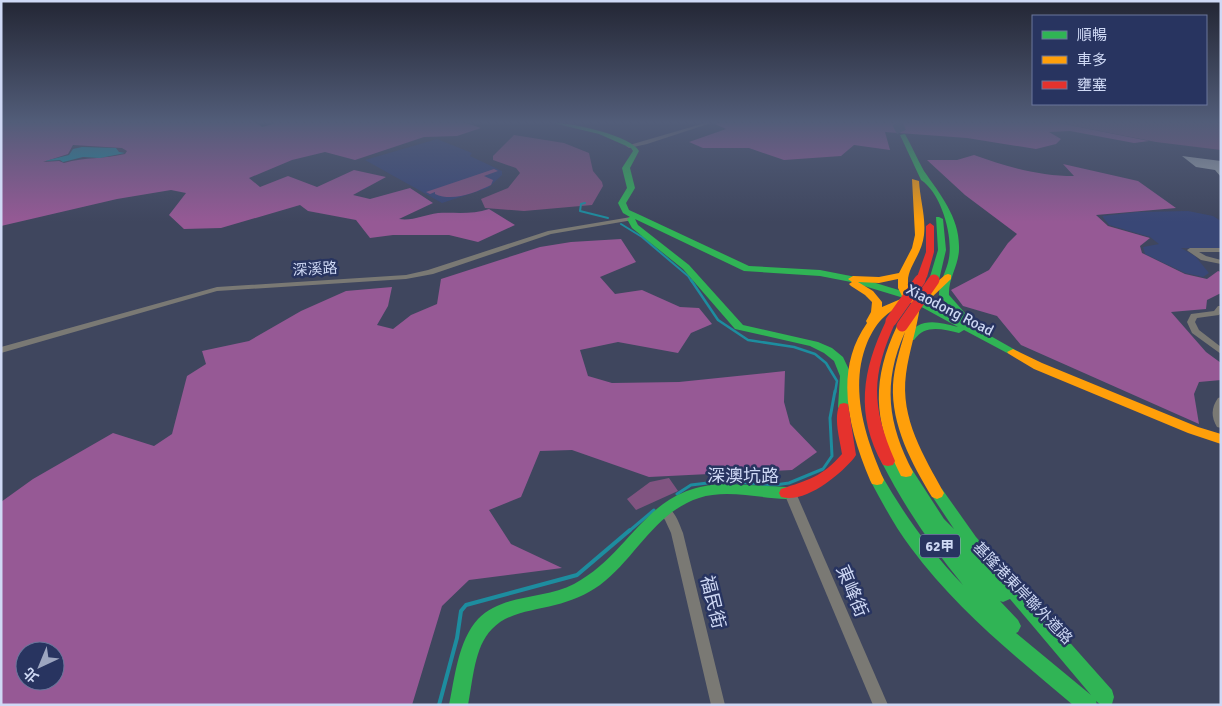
<svg xmlns="http://www.w3.org/2000/svg" width="1222" height="706" font-family="Signika,'Noto Sans TC',sans-serif">
<rect width="100%" height="100%" fill="#3f465e"/>
<g fill="#394776">
<polygon points="437,139 472,153 470,156 502,171 502,175 488,188 442,203 365,160"/>
<polygon points="1188,211 1213,216 1221,221 1221,249 1181,248 1195,256 1209,273 1203,277 1185,273 1145,254 1143,247 1159,244 1150,237 1109,225 1102,216 1137,212"/>
</g>
<g fill="#815481">
<polygon points="1059,123 1221,123 1221,150 1156,142"/>
<polygon points="514,135 564,143 589,153 593,171 602,182 603,186 592,205 524,211 485,208 481,199 508,188 520,173 516,168 493,160 493,156"/>
<path d="M494 169 498 171 484 176 493 180 491 185C474 193 453 202 435 194V192L430 194 426 192Z"/>
<polygon points="669,478 678,491 636,510 627,499 650,482"/>
</g>
<g fill="#965995" fill-rule="evenodd">
<path d="M1 123H257L262 127 276 123H466L481 128 457 136 424 137 355 160 325 152 292 160 249 178 260 187 288 176 317 187 354 170 386 177 353 195 370 199 410 188 433 203 399 219C413 221 424 215 438 213 455 212 472 215 489 209L515 225 478 242 449 235H393L370 238 356 220 308 211 300 205 221 228 184 229 169 215 186 193 171 190 117 199 1 226ZM73 145 122 148 127 151 125 154C104 159 85 157 64 163L59 161 43 162 68 154Z"/>
<polygon points="718,123 1059,123 1149,141 1134,143 1070,131 1049,132 1061,139 1056,144 1036,149 967,138 885,132 890,150 854,145 841,156 784,160 749,148 703,148 689,142 726,129 715,124"/>
<path d="M974 155C1007 167 1040 176 1074 176L1063 164 1138 181 1176 208 1096 215 1108 226 1150 238 1140 246 1142 253 1185 274 1207 279 1218 271 1221 272V293L1207 300 1206 309 1171 312 1206 352 1221 363V380L1199 382 1194 394 1199 424 1021 345 997 316 963 306 951 290 989 270 1008 243 1017 234 965 195 927 160H957Z"/>
<path d="M621 239 636 262 600 277 615 294 642 290 680 307 699 308 712 324 691 333 678 353 618 342 580 350 588 376 612 383 679 382 785 371 784 402 790 424 817 452 792 470 649 477 572 450 540 451 521 497 489 510 511 544 562 568 469 580 442 606 412 705H1V502L33 479 113 433 154 446 172 434 187 376 206 364 202 351 249 341 301 311 346 291 392 287 388 306 377 325 393 329 411 315 437 304 441 279 540 247 571 242ZM25 651H55V681H25Z"/>
</g>
<polygon fill="#1d8d9f" points="82,147 116,148 119,152 125,153 100,158 83,157 63,162 60,160 45,161 69,155 73,149"/>
<g fill="none" stroke-linecap="round" stroke-linejoin="round">
<g stroke="#1d8d9f" stroke-width="2">
<polyline points="585,203 581,204 580,211 608,218"/>
<polyline points="621,224 642,237 688,276 692,282"/>
</g>
<polyline stroke="#1d8d9f" stroke-width="2.5" points="691,280 718,320 748,340 794,347 815,354 826,363 837,381 835,393"/>
<g stroke="#1d8d9f" stroke-width="3">
<polyline points="677,494 691,485 724,481 775,485 789,483 823,469 832,456 830,418 835,391"/>
<polyline points="628,532 654,510"/>
</g>
<polyline stroke="#1d8d9f" stroke-width="4" points="439,705 457,638 461,611 466,605 577,575 630,530"/>
</g>
<polygon fill="#9da6ac" points="1182,156 1221,161 1221,177 1215,170 1196,167"/>
<g fill="none" stroke-linecap="round" stroke-linejoin="round">
<polyline stroke="#555c75" stroke-width="10" stroke-dasharray="10 5" stroke-linecap="butt" points="897,123 903,135"/>
<g fill="#7a7974" fill-rule="evenodd">
<polygon points="705,123 711,123 647,144 629,148 626,146"/>
<polygon points="631,217 634,219 633,220 551,234 433,274 406,279 217,291 1,353 1,347 217,287 406,275 428,270 548,231"/>
<polygon points="1190,248 1221,248 1221,252 1199,252 1206,256 1221,260 1221,264 1201,260 1188,251 1187,250"/>
<polygon points="1218,306 1221,306 1221,313 1219,315 1197,318 1195,322 1199,330 1221,347 1221,354 1192,333 1187,322 1191,314 1214,311"/>
<path d="M1221 397V428L1217 427C1211 417 1211 408 1218 398Z"/>
<polygon points="790,489 794,490 796,493 888,705 873,705 784,493 786,490"/>
<path d="M665 506C675 510 679 523 683 533L725 705H711L671 533 665 520 659 511 661 508Z"/>
</g>
<g fill="#30b455" fill-rule="evenodd">
<path d="M553 123C570 122 632 136 639 151L630 168 635 188 626 203 629 210 640 215 749 266 820 270 856 277 915 295 959 318 939 295C939 281 947 271 949 258 953 235 941 193 921 180L900 135 905 134C912 146 917 159 924 171 940 194 959 217 959 246 960 264 948 278 949 295L980 330 1019 352 1017 354H1009L964 330 959 333C942 329 925 324 914 340H906L905 338C919 317 936 321 958 327L907 299 851 282 820 276 744 271 635 219 638 225 689 265 743 325 818 342 832 348 843 357 852 376V393L848 410H840L838 407 840 376 834 361 824 353 810 346 735 329 683 269 632 228 627 219 630 217 623 213 618 203 627 188 622 168 633 151 631 148 599 134Z"/>
<polygon points="936,217 939,217 943,219 946,250 939,280 934,283 929,280 938,250"/>
<path d="M888 456 893 457 900 471 906 467 911 468 944 519 954 529 930 493 932 489 937 487 942 489 976 537 1112 690 1114 697 1112 704 1101 705 1096 701 1097 705H1073C1016 657 956 609 911 548 895 527 883 504 870 480L872 476 877 475 882 476C905 516 931 552 963 585 931 546 904 506 881 461L883 457ZM1010 599 1091 695 1016 633 1018 632 1021 626 1018 620 1000 601 1003 602Z"/>
<path d="M728 484 786 487 791 489 793 493 791 497 786 499C758 498 726 489 699 498 655 512 635 559 600 585 586 595 571 601 555 605 533 611 508 612 492 629 474 647 473 681 468 705H449C455 677 458 641 478 619 503 593 544 600 574 584 635 551 646 484 728 484Z"/>
</g>
<g fill="#ff9f0a" fill-rule="evenodd">
<path d="M912 179 919 181C920 199 926 217 924 235 921 262 896 274 915 300L914 302C889 308 877 320 867 343 849 388 865 437 884 480L882 484 877 485 872 484 870 480C849 430 833 371 867 323L866 321 871 312 872 302 865 295 851 286 849 284 852 282 848 279 853 276 879 277 899 273 912 248 915 235ZM898 279V288L903 298 882 307V302L873 291 858 282 879 283Z"/>
<polygon points="948,274 951,275 951,279 930,299 922,299 921,297 922,295 945,275"/>
<path d="M915 303 920 306C917 329 909 351 906 374 900 419 924 456 944 493L942 497 937 499 932 497C912 464 891 425 893 385 894 367 900 349 905 332 882 383 888 424 913 472L911 476 906 477 901 476 899 472C873 419 872 379 897 326L902 323 906 325 910 306Z"/>
<polygon points="1013,349 1042,363 1198,427 1221,434 1221,444 1188,433 1034,369 1009,354 1007,352"/>
</g>
<g fill="#e5322d" fill-rule="evenodd">
<polygon points="930,223 934,226 934,252 927,277 922,280 917,277 926,252 926,226"/>
<path d="M891 318 896 321C871 376 871 405 895 461L893 465 888 466 883 465C855 415 862 370 886 321Z"/>
<path d="M844 403 848 404 856 455 854 458C840 475 805 504 781 497L779 493 781 489C808 480 822 477 842 454 840 440 833 417 840 404Z"/>
</g>
<g stroke="#e5322d" stroke-width="9">
<polyline points="919,282 922,277"/>
<polyline points="933,282 934,280"/>
</g>
<g stroke="#e5322d" stroke-width="11">
<polyline points="891,321 920,280"/>
<polyline points="902,326 934,280"/>
</g>
</g>
<linearGradient id="sky" x2="0" y2="1"><stop stop-color="#232634"/><stop offset="0.55" stop-color="#525d79"/><stop offset="1" stop-color="#525d79" stop-opacity="0"/></linearGradient>
<rect width="1222" height="222" fill="url(#sky)"/>
<g text-anchor="middle" dominant-baseline="central" stroke-width="5" stroke-linejoin="round" paint-order="stroke">
<rect fill="#283460" stroke="#9da8c8" stroke-width="1" x="920" y="534.5" width="40" height="23" rx="4"/>
<g font-size="14" font-weight="bold" fill="#cfd9f5">
<text x="940" y="546">62甲</text>
</g>
<g font-size="15" fill="#cfd9f5" stroke="#283460">
<text transform="translate(315 269) rotate(-3)">深溪路</text>
<text transform="translate(950 310) rotate(27)">Xiaodong Road</text>
<text transform="translate(1023 593) rotate(46)">基隆港東岸聯外道路</text>
</g>
<g font-size="18" fill="#cfd9f5" stroke="#283460">
<text x="743" y="476">深澳坑路</text>
<text transform="translate(852 591) rotate(67)">東峰街</text>
<text transform="translate(713 602) rotate(76)">福民街</text>
</g>
</g>
<rect width="1222" height="706" fill="none" stroke="#cfd9f5" stroke-width="5"/>
<rect x="1032" y="15" width="175" height="90" fill="#283460" stroke="#6b769c"/>
<rect x="1042" y="31" width="25" height="8" fill="#30b455" stroke="#6b769c"/>
<text x="1077" y="40" font-size="15" fill="#cfd9f5">順暢</text>
<rect x="1042" y="56" width="25" height="8" fill="#ff9f0a" stroke="#6b769c"/>
<text x="1077" y="65" font-size="15" fill="#cfd9f5">車多</text>
<rect x="1042" y="81" width="25" height="8" fill="#e5322d" stroke="#6b769c"/>
<text x="1077" y="90" font-size="15" fill="#cfd9f5">壅塞</text>
<g transform="translate(40 666) rotate(224)"><circle r="24" fill="#283460" stroke="#6b769c"/>
<path d="M0-4L9 19L0 12L-9 19Z" fill="#9da6c0"/>
<text y="-8" font-size="14" font-weight="bold" text-anchor="middle" fill="#cfd9f5">北</text>
</g>
</svg>
